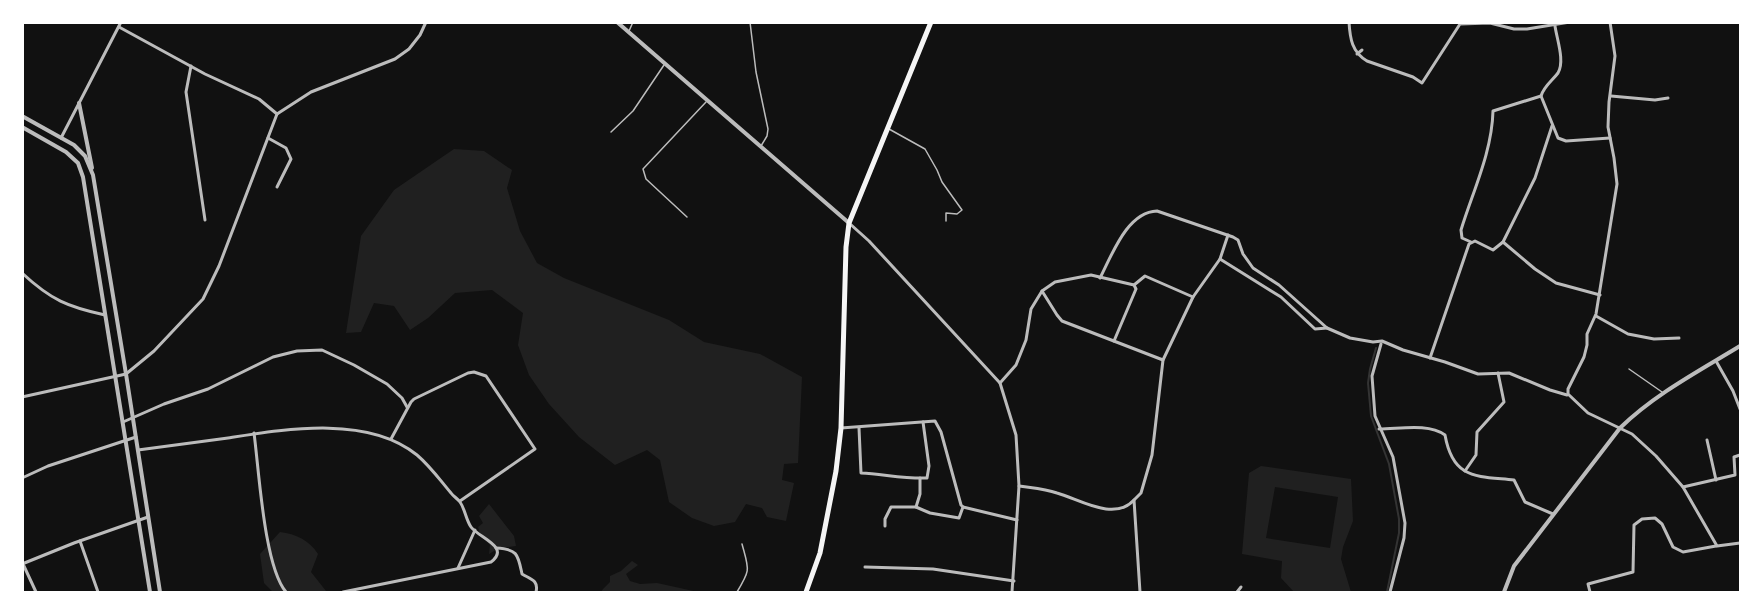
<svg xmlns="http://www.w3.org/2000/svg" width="1763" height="615" font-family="'Noto Sans',sans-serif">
<rect width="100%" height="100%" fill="#111"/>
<g fill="#202020" fill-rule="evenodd">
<polygon points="454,149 484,151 512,170 507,188 520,231 537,263 564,278 669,320 704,342 760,354 802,377 798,463 784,464 782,480 794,483 786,521 767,517 762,508 746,504 735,522 714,526 692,518 669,502 660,460 647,450 615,465 579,437 549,404 529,375 518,345 523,313 492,290 455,293 428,318 410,330 394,306 374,303 361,332 346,333 361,236 394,190"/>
<path d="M1261 466 1351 479 1353 521 1343 547 1341 559 1351 592H1294L1281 578 1282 561 1242 554 1249 473ZM1275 487 1338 497 1330 548 1266 538Z"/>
<polygon points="489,504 514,536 516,546 499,548 489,554 490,545 481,536 478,527 483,523 479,516"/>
<path d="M280 532C296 534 309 540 318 554L311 572 326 591 324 592H306L302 591 301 592H273L264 583 260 554Z"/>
<polygon points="632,561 638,565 626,574 630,581 640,584 657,583 698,592 601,592 603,589 610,582 610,576 621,571"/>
</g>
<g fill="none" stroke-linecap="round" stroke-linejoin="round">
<polyline stroke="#333" stroke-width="2" points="1376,348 1370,369 1368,383 1371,416 1389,464 1399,519 1399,533 1387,592"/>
<g stroke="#bcbcbc" stroke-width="1.5">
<polyline points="750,22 756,72 768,129 767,136 761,146"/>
<polyline points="629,31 633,22"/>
<polyline points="889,129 925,149 937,170 942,182 962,210 957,214 946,213 946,221"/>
<polyline points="611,132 633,111 664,65"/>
<polyline points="687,217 646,179 643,169 706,102"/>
<polyline points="1629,369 1662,392"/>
<path d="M737 592C751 569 749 570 742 544"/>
</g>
<g stroke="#bcbcbc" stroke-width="3">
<path d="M1349 22C1350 39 1352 52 1367 61L1413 77 1422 83 1460 24 1490 23 1514 29H1527L1570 22"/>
<polyline points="1610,22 1615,56 1609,102 1608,127 1614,158 1617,184 1596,314 1587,334 1587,345 1584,357 1568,389 1568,394 1588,413 1632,434 1656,456 1683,487 1717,546 1740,543"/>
<path d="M1555 26C1557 40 1565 61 1558 73 1552 81 1544 86 1541 96L1558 138 1566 141 1610 138"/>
<polyline points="119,27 205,74 259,99 277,114"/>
<polyline points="1357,54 1362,50"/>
<polyline points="191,66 186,92 205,220"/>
<polyline points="1611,96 1655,100 1668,98"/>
<polyline points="1552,126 1535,178 1503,242 1535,269 1556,283 1600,295"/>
<polyline points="61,138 121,22"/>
<polyline points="268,138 286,148 291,159 277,187"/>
<polyline points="849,223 869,241 1000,383 1016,435 1019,486 1012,592"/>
<path d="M1471 242 1462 238 1461 230C1473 191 1492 152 1493 111L1541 96"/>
<polyline points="1220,259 1281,297 1315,329 1327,328"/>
<path d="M22 273C51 300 68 307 105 315"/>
<path d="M1100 278C1112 255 1127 212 1157 211L1233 237 1238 240 1243 254 1253 268 1279 285 1327 328 1350 338 1373 342 1382 341 1403 350 1445 362 1478 374 1509 373 1550 390 1567 395"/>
<polyline points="1134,285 1145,276 1193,297"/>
<polyline points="1042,291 1057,315 1062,321 1163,360"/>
<polyline points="1596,316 1628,334 1654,339 1679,338"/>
<polyline points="1381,344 1372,376 1375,416 1393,457 1405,523 1404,538 1390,592"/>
<polyline points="1430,358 1469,244 1475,241 1493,250 1503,242"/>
<polyline points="1716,361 1733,391 1740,409"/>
<polyline points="1000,383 1016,365 1026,340 1031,309 1042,291 1055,282 1091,275 1134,285 1136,289 1114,341"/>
<polyline points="22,397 126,374 154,351 203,299 219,266 277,114 311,92 395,59 409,49 420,35 426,22"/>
<polyline points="123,422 164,404 208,389 273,357 297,351 322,350 354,365 387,384 402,398 407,407"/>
<polyline points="841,428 935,421 941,432 961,505 963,507 1017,520"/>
<path d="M859 428 861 473C883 474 904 479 927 478L929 466 923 422"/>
<path d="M1379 429C1400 429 1428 423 1445 435 1453 480 1477 476 1514 480L1525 502 1553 514"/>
<path d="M254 433C259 470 264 566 286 592"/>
<polyline points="391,439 411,402 414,399 468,373 474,372 486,376 535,449 460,501"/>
<polyline points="1707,440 1716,480"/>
<path d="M138 450C168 446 198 442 228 438 286 429 368 415 417 455 430 466 440 480 451 493 453 496 458 499 460 502 465 509 466 520 471 527 479 538 511 547 491 562L343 592"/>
<polyline points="1465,471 1476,455 1477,432 1504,402 1498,373"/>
<polyline points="22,478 48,466 136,437"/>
<path d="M1019 486C1032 488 1045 489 1057 493 1079 499 1114 522 1134 500"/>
<polyline points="1683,487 1735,475 1734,457 1740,455"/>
<polyline points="916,507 920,494 920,478"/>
<polyline points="885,526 885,519 891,507 916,507 930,513 959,518 963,507"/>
<polyline points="80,541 98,592"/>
<path d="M496 548C518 549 518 555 522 574 530 579 539 580 536 592"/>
<polyline points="22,564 74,543 148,517"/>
<polyline points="23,564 36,592"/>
<polyline points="865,567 933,569 1014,581"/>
<polyline points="458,568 475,530"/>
<polyline points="1140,592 1134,500 1141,493 1152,455 1163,360 1193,297 1220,259 1228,235"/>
<polyline points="1237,592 1241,587"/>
<polyline points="1590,592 1588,584 1633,572 1634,525 1642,519 1655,518 1662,524 1673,547 1683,552 1716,546"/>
</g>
<g stroke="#bcbcbc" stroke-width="4">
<polyline points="617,22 849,223"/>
<polyline points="79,103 92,168"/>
<polyline points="22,116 74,145 85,156 93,175 126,374 160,592"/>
<polyline points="22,127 66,152 78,163 83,177 150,592"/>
<path d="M1504 592 1514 566 1620 428C1655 394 1699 371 1740 346"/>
</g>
<polyline stroke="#f5f5f5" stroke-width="5" points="806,592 820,553 836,471 841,428 846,247 849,223 931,22"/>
</g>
<rect width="1763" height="615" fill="none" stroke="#ffffff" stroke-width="48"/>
</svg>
